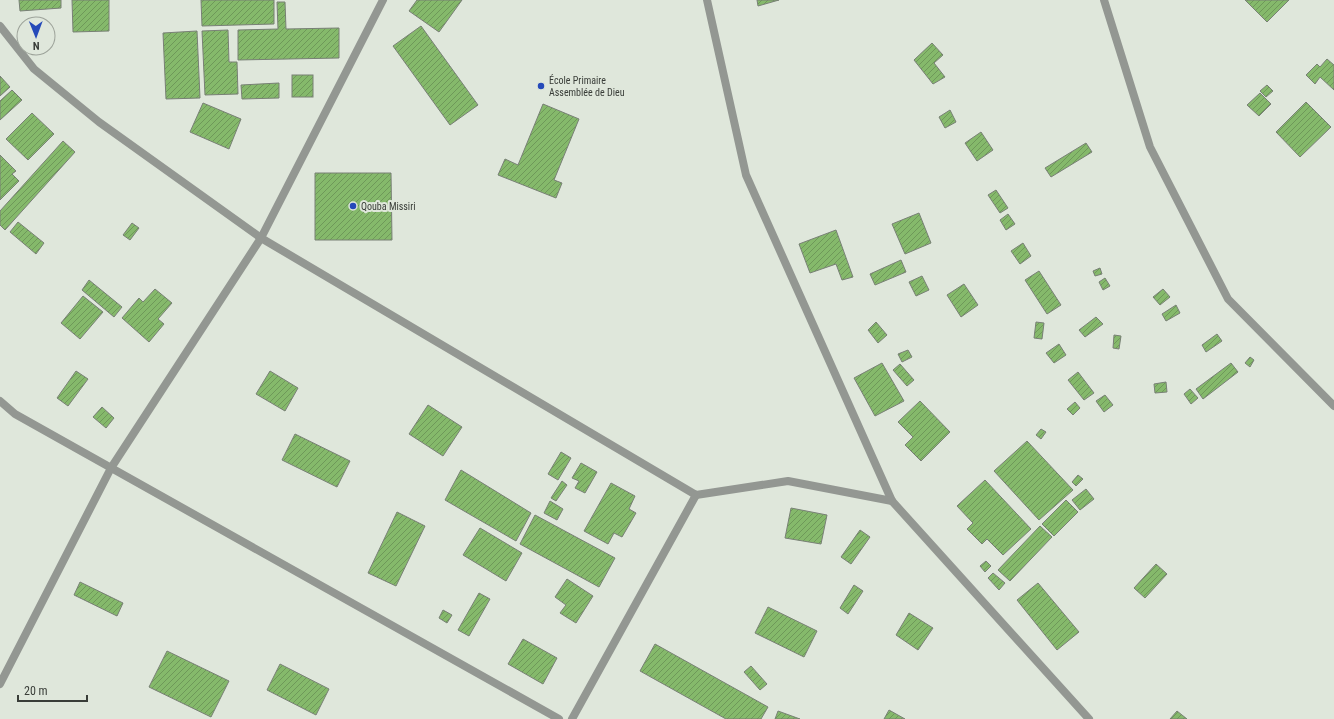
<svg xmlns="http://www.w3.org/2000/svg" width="1334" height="719" font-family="'Roboto Condensed',sans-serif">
<defs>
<pattern id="building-hatch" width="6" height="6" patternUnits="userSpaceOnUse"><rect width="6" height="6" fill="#85b96b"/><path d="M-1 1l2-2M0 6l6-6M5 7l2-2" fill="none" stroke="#6e9859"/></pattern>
</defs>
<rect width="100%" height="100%" fill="#dfe7db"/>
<g fill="url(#building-hatch)" stroke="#788075">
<polygon points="19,0 61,0 61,8 20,11"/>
<polygon points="72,0 109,0 109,31 73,32"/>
<polygon points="201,0 274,0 274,24 202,26"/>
<polygon points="417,0 462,0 439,32 409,11"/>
<polygon points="757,0 779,0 758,6"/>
<polygon points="1245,0 1289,0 1267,22"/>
<polygon points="277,2 285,2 286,29 339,28 339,58 238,60 238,30 278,29"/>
<polygon points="421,26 478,105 450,125 393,46"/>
<polygon points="228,30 229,62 237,62 238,94 205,95 202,31"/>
<polygon points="197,31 200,98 166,99 163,33"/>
<polygon points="932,43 943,55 934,63 945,77 933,84 914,60"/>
<polygon points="1327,59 1334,65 1334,90 1320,77 1315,84 1306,75 1317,64 1320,67"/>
<rect x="292" y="75" width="21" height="22"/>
<polygon points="0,76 10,87 0,96"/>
<polygon points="279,83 279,98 242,99 241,85"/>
<polygon points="1267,85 1273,91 1266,97 1260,91"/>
<polygon points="12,90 22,100 0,120 0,101"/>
<polygon points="1260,93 1271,104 1259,116 1247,105"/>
<polygon points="1306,102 1331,127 1300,157 1276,132"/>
<polygon points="203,103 241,119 229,149 190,132"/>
<polygon points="543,104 579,119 554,180 562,183 556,198 498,175 505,159 518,165"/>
<polygon points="950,110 956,122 945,128 939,117"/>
<polygon points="32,113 54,134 28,160 6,139"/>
<polygon points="981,132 993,150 977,161 965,143"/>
<polygon points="63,141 75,152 5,230 0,225 0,211"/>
<polygon points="1086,143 1092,152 1051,177 1045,168"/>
<polygon points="0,155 16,171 12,174 19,181 0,200"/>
<polygon points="315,173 391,173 392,240 315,240"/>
<polygon points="996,190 1008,208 1000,213 988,195"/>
<polygon points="919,213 931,243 905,254 892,224"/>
<polygon points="1008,214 1015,224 1006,230 1000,220"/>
<polygon points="18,222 44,243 36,254 10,232"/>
<polygon points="132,223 139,228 130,240 123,235"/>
<polygon points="836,230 853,277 842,280 836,264 810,273 799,244"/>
<polygon points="1023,243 1031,256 1020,264 1011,251"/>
<polygon points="901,260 906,272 875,285 870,274"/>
<polygon points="1100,268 1102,274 1095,276 1093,271"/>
<polygon points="1039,271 1061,305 1047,314 1025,280"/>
<polygon points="922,276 929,290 916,296 909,282"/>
<polygon points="1105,278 1110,286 1103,290 1099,282"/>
<polygon points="89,280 122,307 114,317 82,290"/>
<polygon points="964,284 978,305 961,317 947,295"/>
<polygon points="155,289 172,303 158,319 164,324 149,342 122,318 139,298 143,302"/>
<polygon points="1163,289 1170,297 1160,305 1153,297"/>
<polygon points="83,296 103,312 80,339 61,323"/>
<polygon points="1176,305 1180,313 1166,321 1162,314"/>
<polygon points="1096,317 1103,324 1085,337 1079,330"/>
<polygon points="876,322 887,335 878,343 868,330"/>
<polygon points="1036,322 1044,323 1042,339 1034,338"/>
<polygon points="1217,334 1222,341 1206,352 1202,345"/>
<polygon points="1114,335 1121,336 1119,349 1113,348"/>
<polygon points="1059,344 1066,355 1054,363 1046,353"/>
<polygon points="908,350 912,357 902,362 898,354"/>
<polygon points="1250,357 1254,360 1250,367 1245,363"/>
<polygon points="882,363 904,401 875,416 854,378"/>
<polygon points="1231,363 1238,372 1203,399 1196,389"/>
<polygon points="900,364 914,380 907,386 893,370"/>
<polygon points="76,371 88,379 68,406 57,398"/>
<polygon points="270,371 298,388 285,411 256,394"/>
<polygon points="1078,372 1094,393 1084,400 1068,380"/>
<polygon points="1166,382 1167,392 1155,393 1154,384"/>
<polygon points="1190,389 1198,398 1191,404 1184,394"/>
<polygon points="1105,395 1113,405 1104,412 1096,401"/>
<polygon points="920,401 950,432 921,461 905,445 913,437 898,422"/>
<polygon points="1075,402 1080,408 1073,415 1067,409"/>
<polygon points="428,405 462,427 443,456 409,434"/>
<polygon points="102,407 114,418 106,428 93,417"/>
<polygon points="1041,429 1046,432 1041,439 1036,435"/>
<polygon points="295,434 350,461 337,487 282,460"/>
<polygon points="1027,441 1073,490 1039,520 994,471"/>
<polygon points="561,452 571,458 558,480 548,474"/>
<polygon points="581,463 597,472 585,493 575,488 579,481 572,478"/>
<polygon points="461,470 531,513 516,541 445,500"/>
<polygon points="1078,475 1083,479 1076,486 1072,482"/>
<polygon points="985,480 1031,529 1003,555 987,539 982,544 967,529 973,523 957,506"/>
<polygon points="562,481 567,485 556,501 551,498"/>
<polygon points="611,483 635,496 629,509 636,513 622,537 614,533 608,544 584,531"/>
<polygon points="1086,489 1094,499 1080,510 1072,500"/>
<polygon points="1066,500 1078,512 1054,536 1042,524"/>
<polygon points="550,501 563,509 557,520 544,513"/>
<polygon points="791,508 827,515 821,544 785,538"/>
<polygon points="397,512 425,526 396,586 368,573"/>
<polygon points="535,515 615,558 599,587 520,544"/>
<polygon points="1040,526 1052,537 1010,581 998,570"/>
<polygon points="480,528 522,553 506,581 463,555"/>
<polygon points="860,530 870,537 851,564 841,557"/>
<polygon points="986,561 991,566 985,572 980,566"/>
<polygon points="1156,564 1167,574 1145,598 1134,588"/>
<polygon points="993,573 1005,583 999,590 988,578"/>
<polygon points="567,579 593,596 576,623 560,613 566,605 555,597"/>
<polygon points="80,582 123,603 117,616 74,595"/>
<polygon points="1038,583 1079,632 1057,650 1017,600"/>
<polygon points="854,585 863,591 848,614 840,608"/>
<polygon points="479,593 490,599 469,636 458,630"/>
<polygon points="768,607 817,631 804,657 755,633"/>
<polygon points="443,610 452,615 447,623 439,618"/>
<polygon points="909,613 933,628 918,650 896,635"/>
<polygon points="523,639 557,658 543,684 508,664"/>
<polygon points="655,644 768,707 761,719 726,719 640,671"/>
<polygon points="167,651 229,681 211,717 149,687"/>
<polygon points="280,664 329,689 316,715 267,690"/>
<polygon points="751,666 767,684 760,690 744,672"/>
<polygon points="889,710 905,719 884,719"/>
<polygon points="778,711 800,719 775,719"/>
<polygon points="1177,711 1187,719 1170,719"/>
</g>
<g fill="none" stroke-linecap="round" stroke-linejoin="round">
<g stroke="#939792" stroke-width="8">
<polyline points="707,0 746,175 892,501 1089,719"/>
<polyline points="1104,0 1150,147 1228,299 1334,406"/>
<polyline points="0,26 34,69 99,122 261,238 696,495 788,481 892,501"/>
<polyline points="0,401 15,414 559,719"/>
<polyline points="0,684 111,468 261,238 383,0"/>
<polyline points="572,719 696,495"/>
</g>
</g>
<g fill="#254ab9" stroke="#dfe7db" stroke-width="1.5">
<circle cx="541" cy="86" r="4"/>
<circle cx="353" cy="206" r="4"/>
</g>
<g text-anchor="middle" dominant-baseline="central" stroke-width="4" stroke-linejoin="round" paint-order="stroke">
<g font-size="10" fill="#393d38" stroke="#dfe7db" text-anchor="start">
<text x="549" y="80">École Primaire<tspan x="549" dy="12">Assemblée de Dieu</tspan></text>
<text x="361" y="206">Qouba Missiri</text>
</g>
</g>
<g transform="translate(36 36) rotate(179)"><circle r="19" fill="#dfe7db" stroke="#9da39a"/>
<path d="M0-3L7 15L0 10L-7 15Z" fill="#254ab9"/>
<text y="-6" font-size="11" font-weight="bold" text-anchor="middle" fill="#393d38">N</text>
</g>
<path d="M18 695v6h69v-6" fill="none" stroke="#393d38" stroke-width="2"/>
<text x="24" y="695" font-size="12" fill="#393d38" stroke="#dfe7db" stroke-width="3" paint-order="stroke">20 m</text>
</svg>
